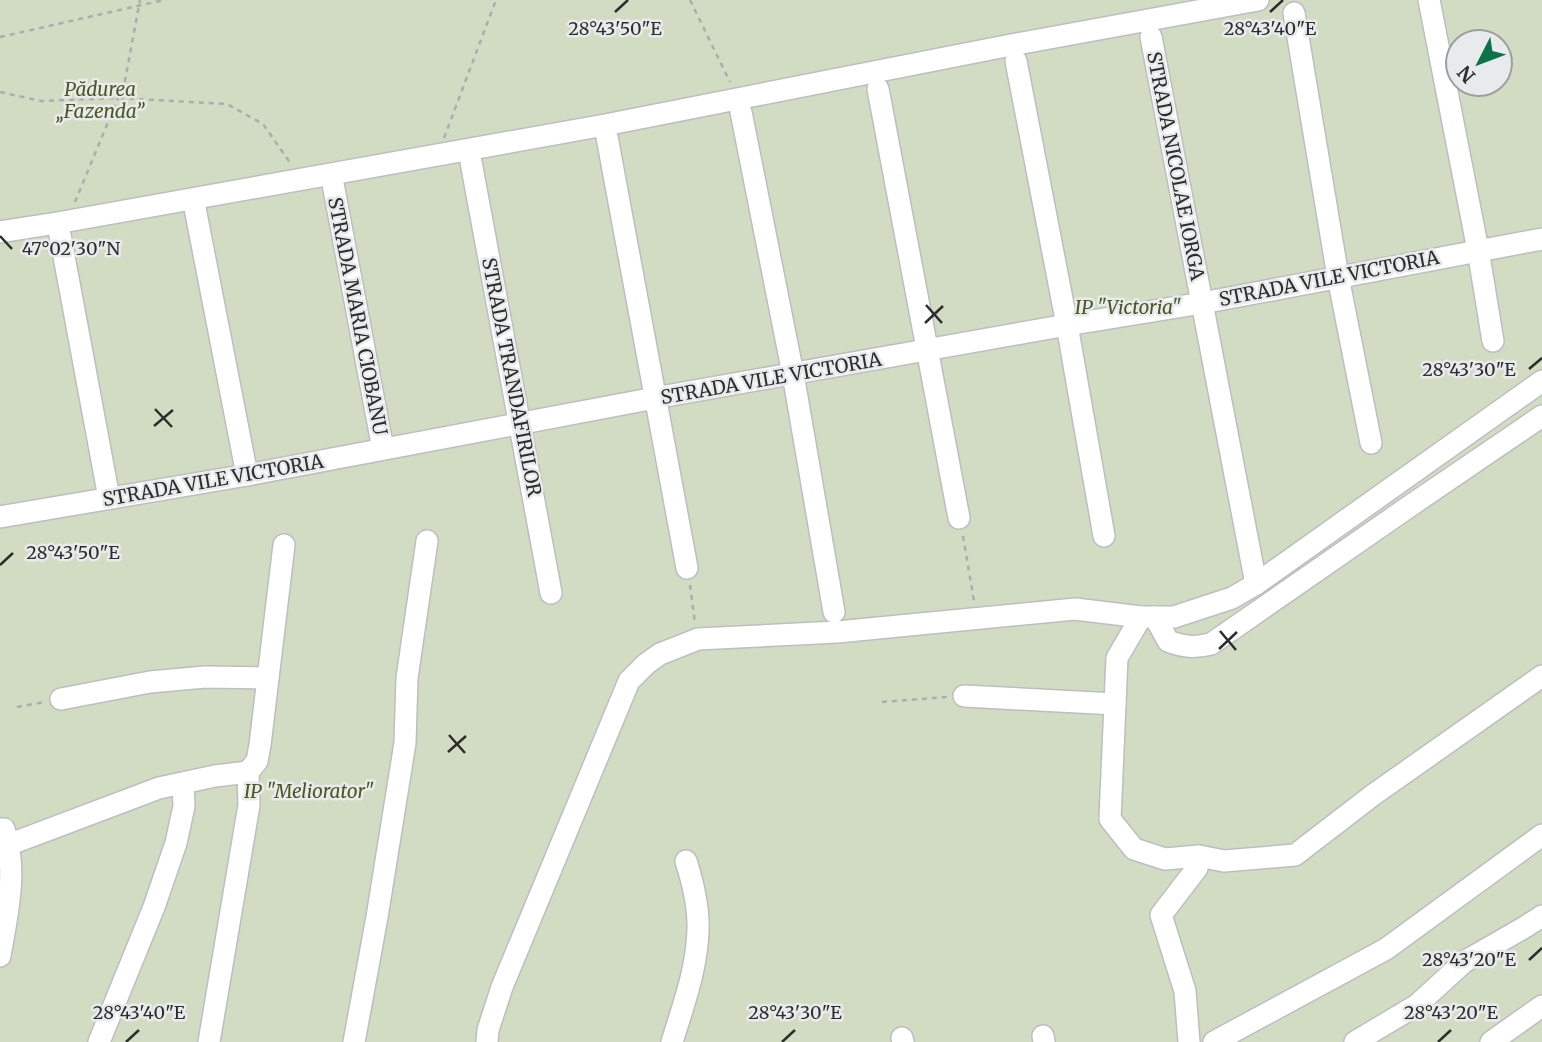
<svg xmlns="http://www.w3.org/2000/svg" width="1542" height="1042" font-family="Merriweather,serif">
<rect width="100%" height="100%" fill="#e8eaec"/>
<path fill="#d2dcc2" fill-rule="evenodd" d="M0 0H1542V1042H0ZM1458 42H1500V84H1458Z"/>
<g fill="none" stroke-linecap="round" stroke-linejoin="round">
<g stroke="#bdbec0" stroke-width="24">
<g id="minor">
<polyline points="1429,0 1478,250 1493,341"/>
<polyline points="1294,13 1338,277 1371,443"/>
<polyline points="1151,37 1256,584"/>
<polyline points="1016,61 1067,325 1104,536"/>
<polyline points="878,89 959,518"/>
<polyline points="741,112 793,374 834,612"/>
<polyline points="607,137 687,568"/>
<polyline points="471,162 551,593"/>
<polyline points="333,184 383,449"/>
<polyline points="195,208 247,475"/>
<polyline points="0,232 57,223 605,125 1011,45 1258,0"/>
<polyline points="60,235 109,498"/>
<polyline points="0,517 247,475 655,398 1067,325 1202,303 1542,239"/>
<polyline points="1141,617 1117,658 1110,819 1134,849 1165,859 1199,856 1224,861 1295,855 1373,795 1542,676"/>
<path d="M1155 617 1168 641C1183 647 1195 648 1211 644L1407 508 1542 416"/>
<polyline points="964,696 1115,704"/>
<polyline points="61,699 150,682 205,677 268,678"/>
<path d="M0 829H4C18 870 7 915 0 956"/>
<polyline points="0,848 159,788 215,776 248,772"/>
<polyline points="1043,1036 1044,1042"/>
<polyline points="902,1038 903,1042"/>
<polyline points="99,1042 154,907 176,843 184,806 183,783"/>
<polyline points="209,1042 249,805 248,772 257,761 260,745 284,545"/>
<polyline points="354,1042 377,917 405,743 407,678 427,541"/>
<polyline points="487,1042 488,1030 502,987 629,681 646,664 660,654 698,639 837,632 1075,609 1141,617 1174,617 1232,598 1256,584 1542,381"/>
<path d="M672 1042C683 1006 697 969 698 930 699 907 693 883 686 861"/>
<polyline points="1189,1042 1185,991 1161,915 1197,868 1199,856"/>
<polyline points="1214,1042 1386,949 1542,835"/>
<polyline points="1355,1042 1417,1005 1464,962 1525,927 1542,916"/>
<polyline points="1491,1042 1542,1006"/>
</g>
</g>
<g stroke="#abadaf" stroke-width="2.5" stroke-dasharray="5 5" stroke-linecap="butt">
<polyline points="690,0 730,82"/>
<polyline points="0,37 164,0"/>
<polyline points="0,92 41,101 118,98 227,104 263,124 291,164"/>
<polyline points="444,138 496,0"/>
<polyline points="75,202 125,81 140,0"/>
<polyline points="963,536 974,601"/>
<polyline points="690,585 695,623"/>
<polyline points="882,702 947,697"/>
<polyline points="17,707 44,702"/>
</g>
<use href="#minor" stroke="#fff" stroke-width="21"/>
</g>
<path fill="none" stroke="#2c2d2d" stroke-width="2.5" d="M615 12 628 0M1270 12 1283 0M0 236 12 249M926 305 942 323M925 323 943 306M1529 369 1542 358M155 409 172 427M154 426 173 410M0 565 13 553M1220 631 1236 650M1219 649 1237 632M449 735 465 753M448 752 466 736M1529 960 1542 948M126 1042 139 1030M782 1042 795 1030M1438 1042 1451 1030"/>
<g text-anchor="middle" dominant-baseline="central" stroke-width="5" stroke-linejoin="round" paint-order="stroke">
<g font-size="19" font-style="italic" fill="#475820" stroke="#e8eaec">
<text x="100" y="89">Pădurea<tspan x="100" dy="22">„Fazenda”</tspan></text>
<text x="1128" y="307">IP "Victoria"</text>
<text x="309" y="791">IP "Meliorator"</text>
</g>
<g font-size="19" fill="#2c2d2d" stroke="#e8eaec">
<text transform="translate(1176 166) rotate(79)">STRADA NICOLAE IORGA</text>
<text transform="translate(1329 278) rotate(-11)">STRADA VILE VICTORIA</text>
<text transform="translate(358 316) rotate(79)">STRADA MARIA CIOBANU</text>
<text transform="translate(512 377) rotate(79)">STRADA TRANDAFIRILOR</text>
<text transform="translate(771 378) rotate(-10)">STRADA VILE VICTORIA</text>
<text transform="translate(213 480) rotate(-10)">STRADA VILE VICTORIA</text>
</g>
</g>
<g font-size="18" text-anchor="middle" fill="#2c2d2d" stroke="#e8eaec" stroke-width="5" stroke-linejoin="round" paint-order="stroke">
<text x="615" y="35">28°43'50"E</text>
<text x="1270" y="35">28°43'40"E</text>
<text x="71" y="255">47°02'30"N</text>
<text x="1469" y="376">28°43'30"E</text>
<text x="73" y="559">28°43'50"E</text>
<text x="1469" y="966">28°43'20"E</text>
<text x="139" y="1019">28°43'40"E</text>
<text x="795" y="1019">28°43'30"E</text>
<text x="1451" y="1019">28°43'20"E</text>
</g>
<g transform="translate(1479 63) rotate(228)"><circle r="33" fill="#e8eaec" stroke="#9d9ea0" stroke-width="2"/>
<path d="M0-5L12 26L0 18L-12 26Z" fill="#0d7249"/>
<text y="-10" font-size="19" font-weight="bold" text-anchor="middle" fill="#2c2d2d">N</text>
</g>
</svg>
